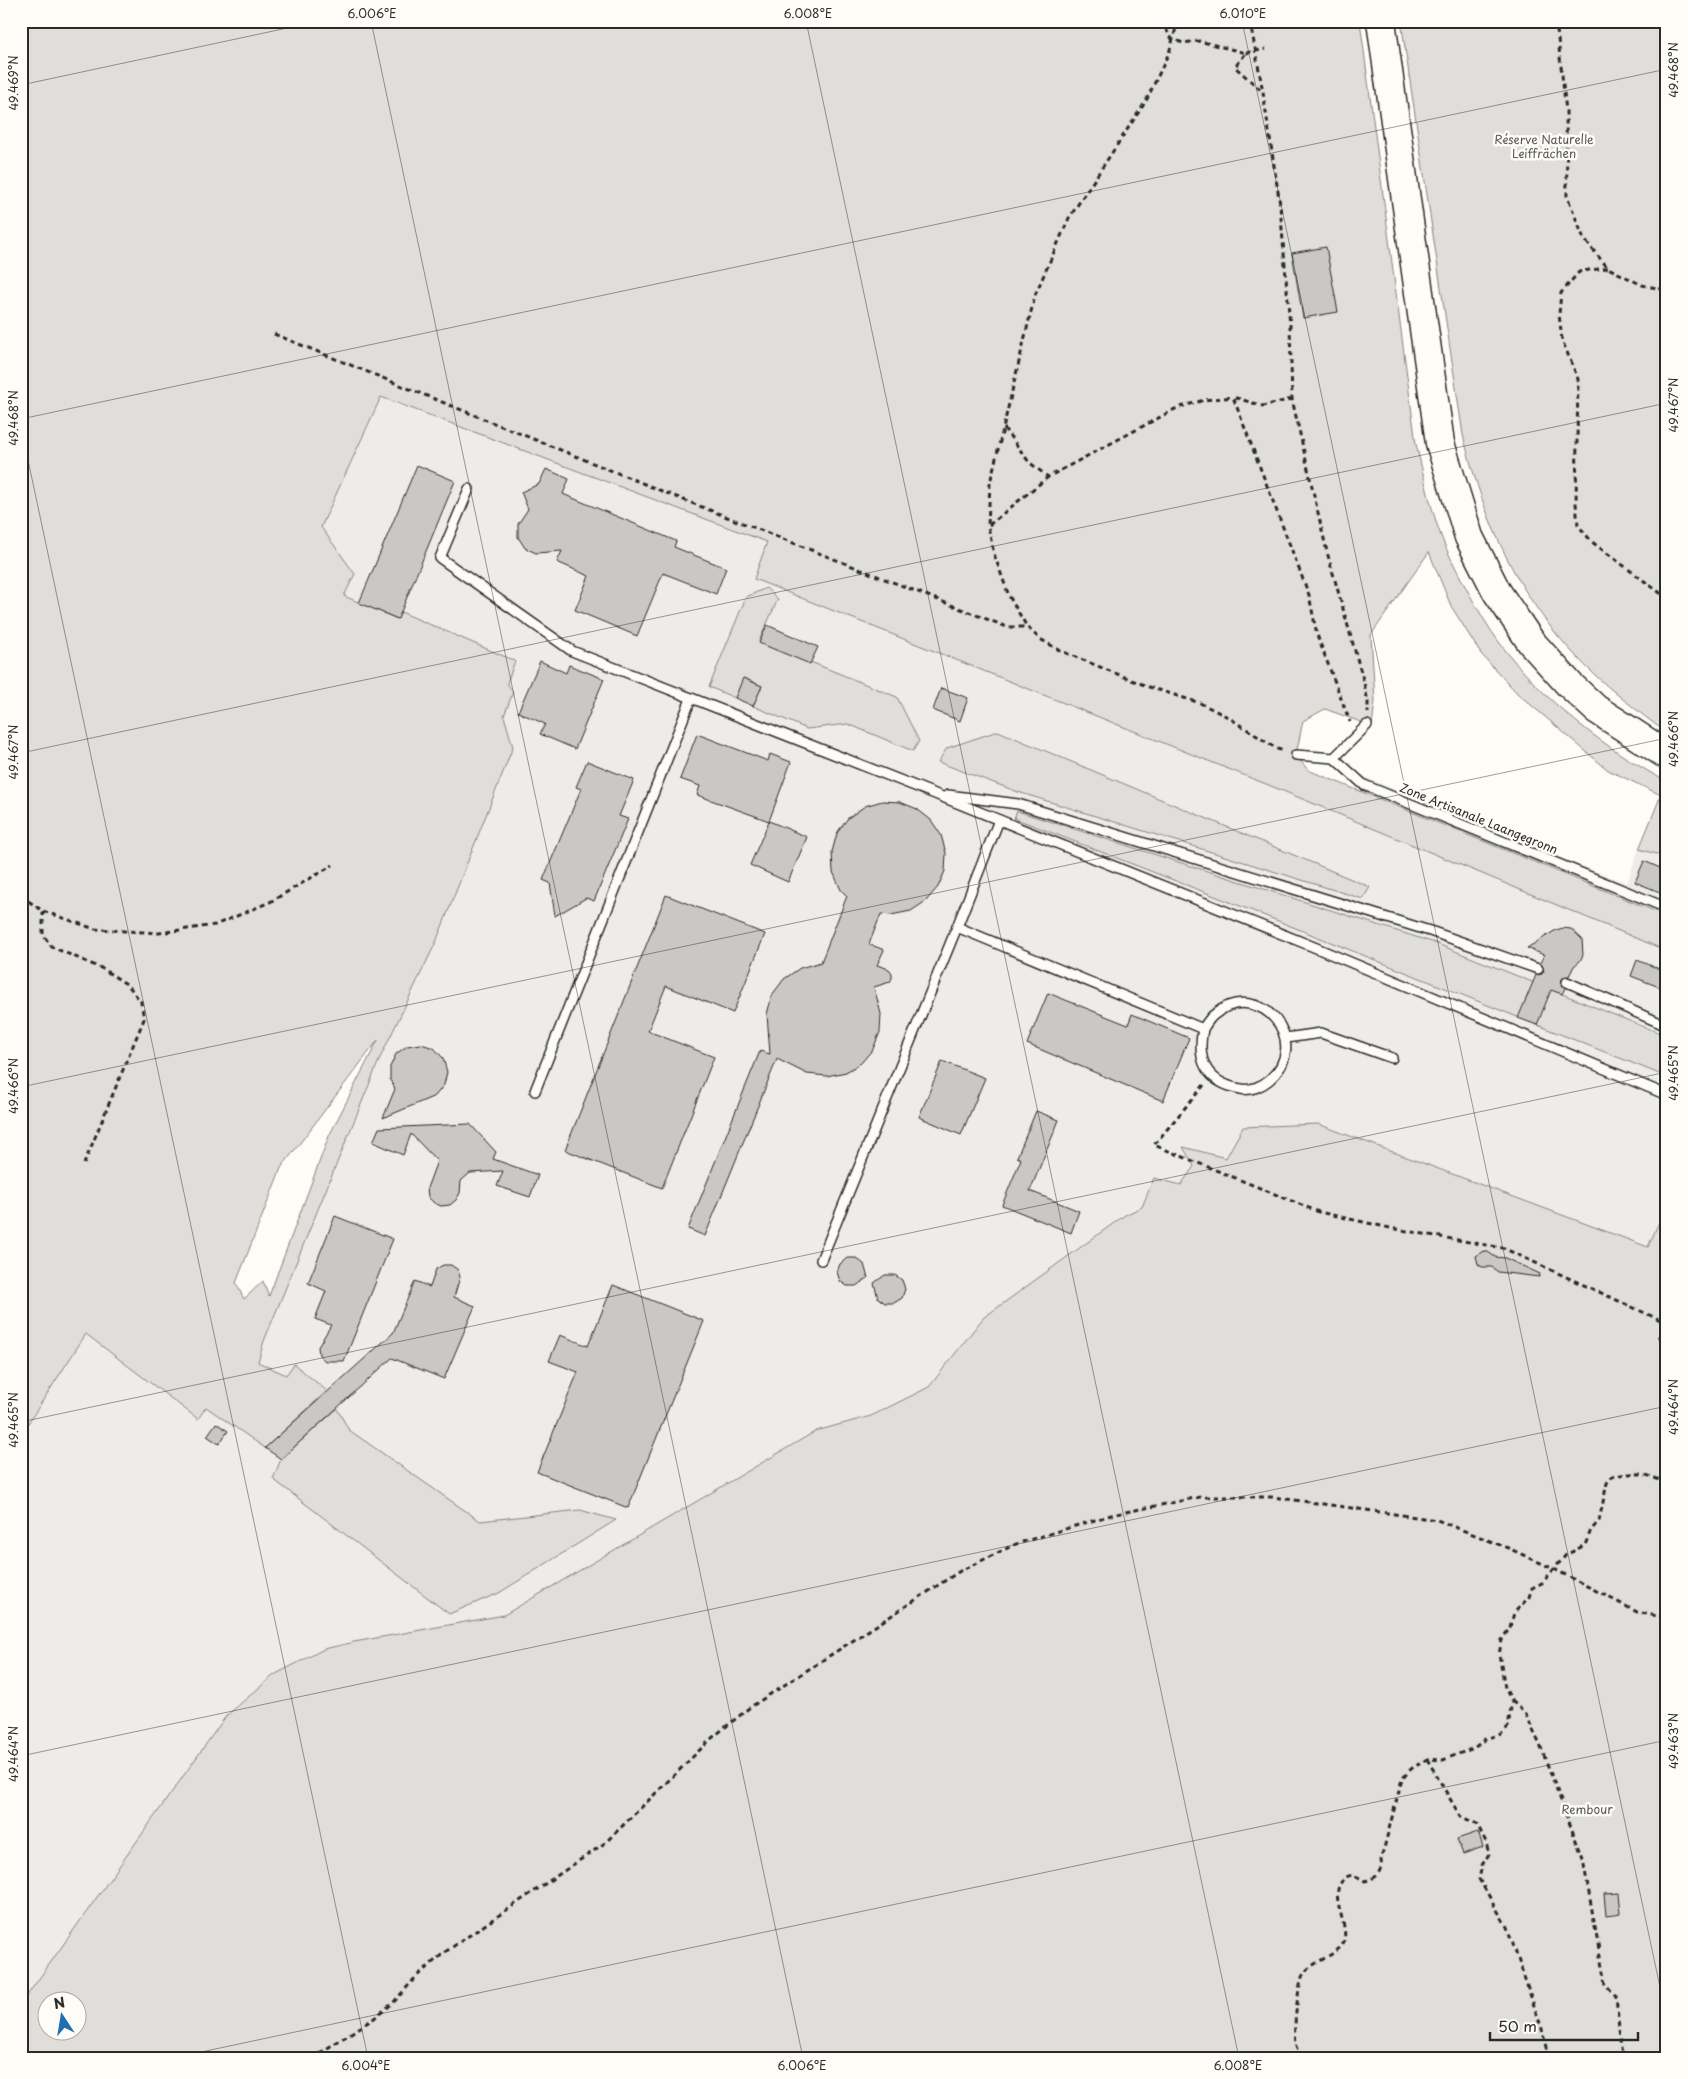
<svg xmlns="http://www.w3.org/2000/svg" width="1688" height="2079" font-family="'Playpen Sans',sans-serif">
<rect width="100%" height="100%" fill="#fdfcf7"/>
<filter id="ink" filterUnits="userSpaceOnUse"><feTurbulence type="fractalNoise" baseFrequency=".02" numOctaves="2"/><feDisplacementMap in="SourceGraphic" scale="10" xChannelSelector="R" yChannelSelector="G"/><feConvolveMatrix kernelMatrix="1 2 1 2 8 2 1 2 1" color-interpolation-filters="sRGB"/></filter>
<g filter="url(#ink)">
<g fill="#edece8">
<polygon points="381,397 767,542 755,579 1276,788 1667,951 1667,1254 1318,1124 1234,1145 1226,1158 1183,1147 1194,1166 1181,1185 1154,1178 1142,1207 1125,1215 983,1318 929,1387 871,1416 816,1431 504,1615 354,1642 324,1649 274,1675 226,1716 21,2004 21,1434 86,1334 198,1419 206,1407 265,1448 327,1391 295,1364 286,1375 258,1362 264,1341 380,1058 436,942 513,747 504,716 513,692 507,683 515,661 398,619 344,596 355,574 321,527"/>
<polygon points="1367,778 1549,854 1627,883 1639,849 1667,857 1667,916 1361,791"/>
</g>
<g fill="#dfdeda" stroke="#858482" fill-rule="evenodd">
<path d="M21 21H1360L1416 444C1424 477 1432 515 1445 546 1459 576 1480 616 1499 642 1543 701 1603 747 1667 782V857L1639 849 1661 795 1608 770 1518 694 1481 654 1451 606 1429 552 1371 635 1375 701 1372 726 1325 709 1303 721 1296 755 1308 770 1667 916V951L1276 788 754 579 767 542 381 397 321 527 355 574 344 596 397 619 401 612 515 661 507 683 513 692 504 716 513 747 436 942 380 1058 264 1341 258 1362 286 1375 294 1364 327 1391 265 1448 206 1407 198 1419 86 1334 21 1434ZM378 1040 329 1136 269 1296 263 1281 244 1299 236 1283 281 1168Z"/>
<path d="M1401 21H1667V732C1651 723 1638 710 1624 700 1533 627 1491 546 1463 435Z"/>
<polygon points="766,588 778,599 759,641 897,697 919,741 913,751 848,724 807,729 753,706 762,686 744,678 735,698 709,687 746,597"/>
<polygon points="998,731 1370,887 1363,899 1018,792 938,762 947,748"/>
<polygon points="1017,811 1435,943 1667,1036 1667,1077 1253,911 1014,818"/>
<path d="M1318 1124 1648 1247 1667 1204V2058H21V2004L226 1716 274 1675 324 1649 354 1642 504 1615 816 1431 871 1416 929 1387 983 1318 1125 1215 1142 1207 1154 1178 1181 1185 1194 1166 1183 1147 1226 1158 1243 1127ZM48 2002H78V2032H48Z"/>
<polygon points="337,1409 349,1430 480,1521 580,1510 616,1520 499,1593 449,1614 273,1479 281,1459"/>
</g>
<g fill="#c9c8c4" stroke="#2b2b2b">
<polygon points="1326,247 1338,312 1303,318 1292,253"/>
<polygon points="417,465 455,481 398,619 359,603"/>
<polygon points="546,469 569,479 563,494 676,541 674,547 726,568 716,594 663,573 637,636 575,610 589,576 557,562 562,551 536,553 525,548 518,537 518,524 528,509 521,492 539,484"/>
<polygon points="767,625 818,647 810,664 759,643"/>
<polygon points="540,661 566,673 569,665 604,679 575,749 540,734 545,724 518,712"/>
<polygon points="743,678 762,686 753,706 735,698"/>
<polygon points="941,688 968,698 960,721 933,710"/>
<polygon points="697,734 768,761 770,754 791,762 769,821 697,795 700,786 680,779"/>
<polygon points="587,761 634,780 619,816 628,819 594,901 586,898 555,916 550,883 543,880 581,789 576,787"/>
<polygon points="882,801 900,802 917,809 931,820 941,835 946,853 945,871 938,887 926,901 911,911 891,915 881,914 869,944 884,950 877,965 889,969 892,973 892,978 890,982 874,987 881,1014 880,1032 873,1049 861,1063 846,1072 827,1076 807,1074 777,1059 705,1236 688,1229 760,1051 770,1054 767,1014 772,995 784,979 800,968 821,962 847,896 841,890 833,872 832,852 837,833 848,818 865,806"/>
<polygon points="769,821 807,837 788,882 750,865"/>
<polygon points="1644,861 1667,871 1667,895 1635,882"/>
<polygon points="666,895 765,934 733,1013 666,986 648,1031 714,1057 662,1188 565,1150"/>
<polygon points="1563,928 1571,929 1582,939 1583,955 1580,961 1574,966 1569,976 1566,976 1562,979 1561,983 1565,988 1562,994 1551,990 1537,1025 1518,1018 1536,975 1542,974 1544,971 1540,963 1544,955 1527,948 1556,930"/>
<polygon points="1637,960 1667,972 1667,990 1631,976"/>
<polygon points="1048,993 1128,1025 1132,1014 1189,1038 1163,1101 1027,1044"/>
<polygon points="421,1044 434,1048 443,1058 447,1072 444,1085 435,1096 383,1118 395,1089 390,1080 390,1067 396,1054 407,1046"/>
<polygon points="942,1061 985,1078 961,1135 919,1117"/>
<polygon points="1036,1111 1059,1120 1030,1191 1079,1211 1071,1233 1002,1205 1021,1159 1017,1157"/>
<polygon points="470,1124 496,1152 493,1159 538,1175 530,1197 497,1186 503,1171 470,1173 461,1181 460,1193 456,1200 450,1205 441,1206 434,1203 428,1197 427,1188 437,1161 411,1134 403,1155 373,1142 379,1128"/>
<polygon points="335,1216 393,1239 344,1361 325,1361 319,1355 318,1347 331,1325 315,1319 326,1291 308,1283"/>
<polygon points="1483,1251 1488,1252 1495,1257 1505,1258 1540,1274 1539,1277 1498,1272 1492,1267 1482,1267 1478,1264 1476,1256"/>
<polygon points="847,1258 856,1258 864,1264 868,1278 856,1286 847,1286 840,1281 837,1272 840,1264"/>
<polygon points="443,1265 451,1265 458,1270 460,1277 454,1297 475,1306 444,1379 392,1358 281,1459 265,1448 393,1333 415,1281 430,1287 436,1269"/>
<polygon points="885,1275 895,1275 902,1280 905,1289 902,1298 894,1303 885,1303 878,1298 874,1283"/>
<polygon points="613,1285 704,1321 628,1508 537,1472 578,1372 549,1361 560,1335 588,1346"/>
<polygon points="216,1423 228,1431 219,1444 207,1436"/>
<polygon points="1478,1832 1483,1847 1463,1854 1457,1839"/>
<polygon points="1619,1893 1621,1914 1606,1916 1604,1894"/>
</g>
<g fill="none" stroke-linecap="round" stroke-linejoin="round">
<g stroke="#2b2b2b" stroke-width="12">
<g id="lane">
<polyline points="469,489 440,558 572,651 935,794 1314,947 1667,1095"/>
<polyline points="1367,725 1334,758 1364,785 1667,908"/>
<polyline points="1296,755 1334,758"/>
<polyline points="948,795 1018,804 1433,932 1538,969"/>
<path d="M957 927 1203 1029C1206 1024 1210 1017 1215 1014 1259 978 1314 1042 1269 1080 1262 1086 1251 1091 1241 1089 1207 1083 1196 1061 1203 1029"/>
<polyline points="1567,982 1667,1026"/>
<polyline points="1286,1038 1321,1033 1392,1058"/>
<polyline points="535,1091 691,699"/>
<polyline points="821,1260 957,927 999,820"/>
</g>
</g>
<g stroke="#2b2b2b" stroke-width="31">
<polyline id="primary" points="1381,21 1440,443 1469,537 1497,592 1531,642 1569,684 1596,709 1667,755"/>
</g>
<g stroke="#2b2b2b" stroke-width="3" stroke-dasharray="5 4" stroke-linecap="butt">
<polyline points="1161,21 1172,39 1183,43 1199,41 1246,53 1235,67 1263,92"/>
<polyline points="1178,21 1169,53 1146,101 1069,218 1035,295 990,483 988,526 994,554 1009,596 1027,627 1040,639 1061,651 1149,687 1200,703 1228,717 1277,749 1285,751"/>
<polyline points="1250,21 1263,92 1280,205 1290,326 1292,399 1327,552 1364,683 1368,702 1368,713"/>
<polyline points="1556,21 1566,111 1567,196 1584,239 1608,268 1642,285 1667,290"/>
<polyline points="1608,268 1589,270 1579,272 1561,293 1559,314 1562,340 1578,379 1576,503 1578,525 1592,542 1667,598"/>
<polyline points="274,334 684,500 1007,627 1027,627"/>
<polyline points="1292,399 1263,406 1233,397 1309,595 1317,635 1350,722"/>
<polyline points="1004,428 1029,462 1048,477 1177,408 1204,400 1233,397"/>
<polyline points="989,525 1048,477"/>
<polyline points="21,896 43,911 95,929 159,933 215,925 270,902 333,865"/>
<polyline points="43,911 43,935 52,947 101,968 128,985 141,1002 144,1019 84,1164"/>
<polyline points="1204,1085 1154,1145 1319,1212 1390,1228 1503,1248 1667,1323"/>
<polyline points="1512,1701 1525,1713 1540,1745 1583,1859 1605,1984 1616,1996 1622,2058"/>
<polyline points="1427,1759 1460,1816 1477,1824 1486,1842 1489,1854 1482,1865 1479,1879 1507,1927 1542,2029 1548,2058"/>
<polyline points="312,2058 373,2019 393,2003 417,1976 445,1952 605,1843 712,1738 749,1708 960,1571 1016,1544 1111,1515 1200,1497 1273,1497 1437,1520 1508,1548 1554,1569 1637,1612 1667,1618"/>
<path d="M1301 2058C1299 2053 1296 2048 1295 2043 1293 2034 1298 1983 1303 1975 1311 1961 1340 1955 1344 1941 1349 1922 1327 1895 1344 1879 1351 1872 1358 1877 1365 1881 1376 1878 1383 1871 1381 1860L1402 1779 1411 1769 1427 1759 1443 1760 1474 1748 1485 1739 1501 1734 1508 1727 1512 1701 1505 1688 1499 1654 1502 1640 1510 1627 1514 1613 1529 1597 1532 1588 1542 1583 1566 1555 1585 1545 1591 1530 1599 1521 1607 1483 1612 1477C1633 1471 1648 1473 1667 1484"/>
</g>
<use href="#lane" stroke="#fdfcf7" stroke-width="9"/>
<use href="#primary" stroke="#fdfcf7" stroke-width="28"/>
<polyline stroke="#2b2b2b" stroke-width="4" stroke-dasharray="8 4" stroke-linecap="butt" points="1658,1338 1667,1332"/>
<polyline stroke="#2b2b2b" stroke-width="3" stroke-dasharray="5 4" stroke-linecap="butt" points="1246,53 1266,49"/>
</g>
</g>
<path fill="none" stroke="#2b2b2b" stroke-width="1" stroke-opacity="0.45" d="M371 21 803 2058M806 21 1239 2058M1242 21 1667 2020M21 85 320 21M21 419 1667 69M21 427 368 2058M21 753 1667 403M21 1087 1667 738M21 1422 1667 1072M21 1756 1667 1406M173 2058 1667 1740"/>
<g text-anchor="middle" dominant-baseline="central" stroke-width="5" stroke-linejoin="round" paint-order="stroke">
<g font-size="12" fill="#585857" stroke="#fdfcf7">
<text x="1544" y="139">Réserve Naturelle<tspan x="1544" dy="14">Leiffrächen</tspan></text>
<text x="1587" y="1809">Rembour</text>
</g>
<g font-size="12" fill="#2b2b2b" stroke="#fdfcf7">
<text transform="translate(1479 818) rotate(22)">Zone Artisanale Laangegronn</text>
</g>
</g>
<rect width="1688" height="2079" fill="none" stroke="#fdfcf7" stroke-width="55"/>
<g transform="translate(62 2016) rotate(348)"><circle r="24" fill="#fdfcf7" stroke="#a9a8a5"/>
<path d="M0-4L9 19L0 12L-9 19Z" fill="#1f6fb2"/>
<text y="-8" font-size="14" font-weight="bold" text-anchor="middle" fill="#2b2b2b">N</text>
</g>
<path d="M1490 2032v8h148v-8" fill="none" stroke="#2b2b2b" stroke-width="2.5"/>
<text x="1498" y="2032" font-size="15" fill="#2b2b2b" stroke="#fdfcf7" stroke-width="4" paint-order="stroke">50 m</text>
<rect x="28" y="28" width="1632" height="2024" fill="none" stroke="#2b2b2b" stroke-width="2"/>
<g font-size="12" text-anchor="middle" fill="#2b2b2b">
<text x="372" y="18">6.006°E</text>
<text x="808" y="18">6.008°E</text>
<text x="1243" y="18">6.010°E</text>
<text transform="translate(1674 70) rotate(-90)" y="4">49.468°N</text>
<text transform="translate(14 83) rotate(-90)" y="4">49.469°N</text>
<text transform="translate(1674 405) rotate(-90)" y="4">49.467°N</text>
<text transform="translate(14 418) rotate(-90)" y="4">49.468°N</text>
<text transform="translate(1674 739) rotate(-90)" y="4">49.466°N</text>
<text transform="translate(14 752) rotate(-90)" y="4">49.467°N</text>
<text transform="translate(1674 1073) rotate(-90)" y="4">49.465°N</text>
<text transform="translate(14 1086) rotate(-90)" y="4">49.466°N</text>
<text transform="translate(1674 1407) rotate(-90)" y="4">49.464°N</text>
<text transform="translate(14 1420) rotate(-90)" y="4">49.465°N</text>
<text transform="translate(1674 1741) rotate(-90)" y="4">49.463°N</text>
<text transform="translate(14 1754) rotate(-90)" y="4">49.464°N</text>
<text x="366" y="2070">6.004°E</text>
<text x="802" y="2070">6.006°E</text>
<text x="1238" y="2070">6.008°E</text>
</g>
</svg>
